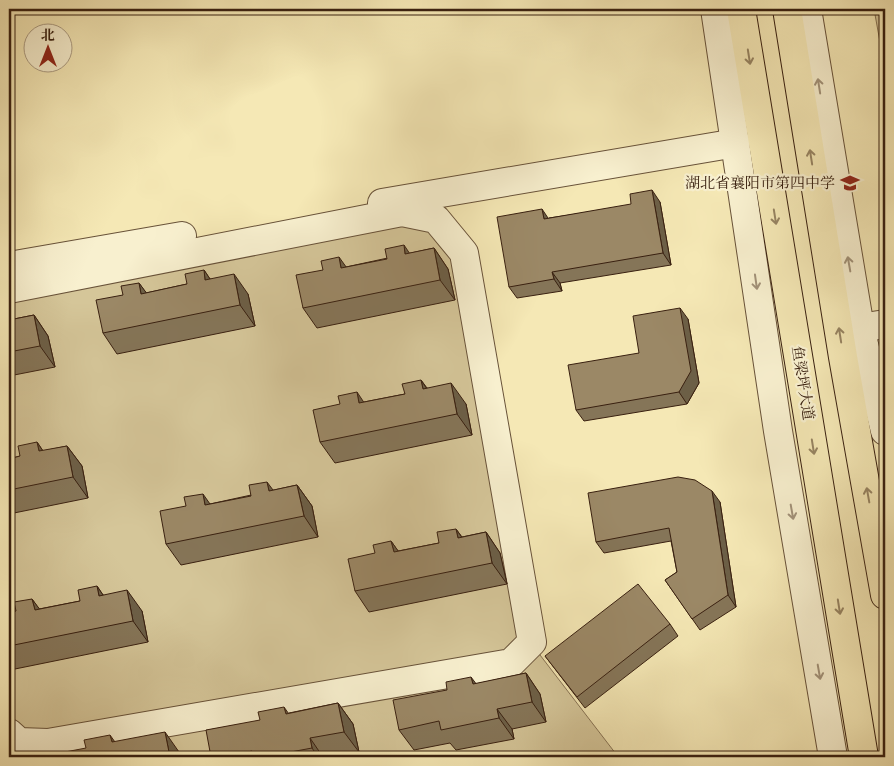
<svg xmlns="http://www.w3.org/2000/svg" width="894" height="766" font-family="'IM FELL French Canon','Noto Serif SC',serif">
<rect width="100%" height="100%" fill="#f5e8b5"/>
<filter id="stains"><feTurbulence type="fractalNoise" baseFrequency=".004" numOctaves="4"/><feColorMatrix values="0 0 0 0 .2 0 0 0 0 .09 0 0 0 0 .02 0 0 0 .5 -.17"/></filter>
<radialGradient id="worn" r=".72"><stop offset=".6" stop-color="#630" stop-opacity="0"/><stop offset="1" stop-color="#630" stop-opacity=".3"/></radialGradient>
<g fill="#d5c699" stroke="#877354">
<polygon points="874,9 885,9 885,41 880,42"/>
<polygon points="402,212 471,253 540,655 616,754 596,757 23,757 19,742 9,733 9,291"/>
</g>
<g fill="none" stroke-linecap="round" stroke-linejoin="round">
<g stroke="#685239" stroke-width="30">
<g id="minor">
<polyline points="715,9 778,431 833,757"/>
<polyline points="807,9 860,328 885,431"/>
<polyline points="382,203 736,143"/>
<polyline points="9,266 182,236"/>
<polyline points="9,289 402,212 436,219 464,253 532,642 511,663 48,743 19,742 9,733"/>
<polyline points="860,328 885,324"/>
</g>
</g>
<g stroke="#392010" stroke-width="30">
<g id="major">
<polyline points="741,9 864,757"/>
<polyline points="787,9 843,357 885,595"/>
</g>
</g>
<use href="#minor" stroke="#f8f0cf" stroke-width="28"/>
<use href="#major" stroke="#f5e8b5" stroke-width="28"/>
</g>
<g fill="#857558" stroke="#392010">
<polygon points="660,202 671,265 560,283 562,291 517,298 509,287 549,218"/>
<polygon points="434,248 448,269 455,300 317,328 303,308 323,270 346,267"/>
<polygon points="204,270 210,279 248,294 255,326 117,354 103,333 123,295 139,283 146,293 187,284"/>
<polygon points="34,315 48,336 55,367 9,376 9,319 9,320"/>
<polygon points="688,319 699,383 687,404 584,421 576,410 639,353"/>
<polygon points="421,380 427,388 466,404 472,435 335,463 320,442 364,402 405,394"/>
<polygon points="37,442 43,451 67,446 82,466 88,498 9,514 9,459 20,456"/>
<polygon points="297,485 312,506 318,537 181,565 166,544 186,506 210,504"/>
<polygon points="720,502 736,607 700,630 665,580 677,572 671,541 604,553 596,542"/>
<polygon points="456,529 462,537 486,532 500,553 507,584 369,612 355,591 375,553 391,541 398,551 439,543"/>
<polygon points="97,586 103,595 142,611 148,642 10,670 9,667 9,613 16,611 32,599 39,609 80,601"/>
<polygon points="670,624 678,636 585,708 545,656"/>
<polygon points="526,673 540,694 546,722 512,729 514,739 456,750 450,743 414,750 399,730 476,684"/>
<polygon points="338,703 353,724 359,752 333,757 211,757 289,713"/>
</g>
<g fill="#6c5f47" stroke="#392010">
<polygon points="652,190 660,202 671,265 663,253"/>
<polygon points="542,209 550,221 544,219"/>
<polygon points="404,245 418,266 405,254"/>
<polygon points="434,248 448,269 455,300 440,280"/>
<polygon points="339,257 354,278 341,268"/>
<polygon points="204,270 218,291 205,280"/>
<polygon points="552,272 560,283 562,291 554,279"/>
<polygon points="234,274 248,294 255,326 240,305"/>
<polygon points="139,283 154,303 141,294"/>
<polygon points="680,308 688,319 699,383 687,404 679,392"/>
<polygon points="34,315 48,336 55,367 40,346"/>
<polygon points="421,380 435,401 423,389"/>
<polygon points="451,383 466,404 472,435 457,414"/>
<polygon points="357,392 371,413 359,403"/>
<polygon points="37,442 51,463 39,451"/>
<polygon points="67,446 82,466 88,498 73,477"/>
<polygon points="267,482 282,502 269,491"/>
<polygon points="297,485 312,506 318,537 304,516"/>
<polygon points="712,491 720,502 736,607 728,595"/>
<polygon points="203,494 217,514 205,505"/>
<polygon points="456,529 470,549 458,538"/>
<polygon points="486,532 500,553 507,584 492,563"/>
<polygon points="391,541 406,562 394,552"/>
<polygon points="97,586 111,607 99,596"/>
<polygon points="127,590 142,611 148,642 133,621"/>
<polygon points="32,599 47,619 35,610"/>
<polygon points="526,673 540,694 546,722 532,702"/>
<polygon points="471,677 486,697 473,684"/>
<polygon points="338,703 353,724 359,752 344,732"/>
<polygon points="284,707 298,727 286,714"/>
<polygon points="497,709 512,729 514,739 499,718"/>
<polygon points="165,732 179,752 180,757 170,757"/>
<polygon points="110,735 125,756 112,742"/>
<polygon points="310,738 323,757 318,757 312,748"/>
</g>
<g fill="#9b8866" stroke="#392010">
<polygon points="652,190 663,253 552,272 554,279 509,287 497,217 542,209 544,219 631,204 630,194"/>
<polygon points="404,245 405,254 434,248 440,280 303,308 296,275 323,270 321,261 339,257 341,268 387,259 385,249"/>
<polygon points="204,270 205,280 234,274 240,305 103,333 96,300 123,295 121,286 139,283 141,294 187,284 185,274"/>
<polygon points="680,308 691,371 679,392 576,410 568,365 639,353 633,316"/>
<polygon points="34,315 40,346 9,352 9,320"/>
<polygon points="421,380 423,389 451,383 457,414 320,442 313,410 340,404 338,396 357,392 359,403 405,394 402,384"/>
<polygon points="37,442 39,451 67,446 73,477 9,490 9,459 20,456 18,446"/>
<polygon points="678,477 695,480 712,491 728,595 692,619 665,580 677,572 669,528 596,542 588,493"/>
<polygon points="267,482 269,491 297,485 304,516 166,544 160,511 186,506 184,497 203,494 205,505 251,496 249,485"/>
<polygon points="456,529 458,538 486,532 492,563 355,591 348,559 375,553 373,545 391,541 394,552 439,543 437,532"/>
<polygon points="638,584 670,624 577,697 545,656"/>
<polygon points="97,586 99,596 127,590 133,621 9,646 9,613 16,611 14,602 32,599 35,610 80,601 78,590"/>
<polygon points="526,673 532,702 497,709 499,718 441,730 439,721 399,730 393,700 447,690 446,682 471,677 473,684"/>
<polygon points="338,703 344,732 310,738 312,748 264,757 253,757 252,751 222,757 211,757 206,730 260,720 258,712 284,707 286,714"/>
<polygon points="165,732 170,757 39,757 86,748 84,740 110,735 112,742"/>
</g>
<defs><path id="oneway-shaft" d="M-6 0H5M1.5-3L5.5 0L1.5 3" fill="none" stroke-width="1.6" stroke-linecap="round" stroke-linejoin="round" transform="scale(1.25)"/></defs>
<g stroke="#978462">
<use href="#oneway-shaft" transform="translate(749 57) rotate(81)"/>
<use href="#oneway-shaft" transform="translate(811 157) rotate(-99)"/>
<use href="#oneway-shaft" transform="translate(775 217) rotate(81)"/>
<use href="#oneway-shaft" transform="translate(840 335) rotate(-99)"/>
<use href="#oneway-shaft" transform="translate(813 447) rotate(81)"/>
<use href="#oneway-shaft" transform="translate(868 495) rotate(-100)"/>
<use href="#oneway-shaft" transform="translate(839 607) rotate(81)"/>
</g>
<g stroke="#a29279">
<use href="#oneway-shaft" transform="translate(819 86) rotate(-99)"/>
<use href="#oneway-shaft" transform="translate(849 264) rotate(-100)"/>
<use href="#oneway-shaft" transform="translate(756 282) rotate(82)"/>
<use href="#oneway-shaft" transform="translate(792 512) rotate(80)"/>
<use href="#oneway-shaft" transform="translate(819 672) rotate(80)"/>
</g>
<defs>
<g id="school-bare" transform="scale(1.5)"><path d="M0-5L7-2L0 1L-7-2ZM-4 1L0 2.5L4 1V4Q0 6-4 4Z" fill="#8f2418" stroke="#f8f0cf" stroke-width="2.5" paint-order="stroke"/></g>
</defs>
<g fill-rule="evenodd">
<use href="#school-bare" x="850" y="183"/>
</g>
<g text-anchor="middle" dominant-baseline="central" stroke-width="4.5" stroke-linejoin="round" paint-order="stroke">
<g font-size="15" fill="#392010" stroke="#f8f0cf" text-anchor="end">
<text x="835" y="183">湖北省襄阳市第四中学</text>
</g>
<g font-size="15" fill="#392010" stroke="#f8f0cf">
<text transform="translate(803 383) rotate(81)">鱼梁坪大道</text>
</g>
</g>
<rect width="894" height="766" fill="none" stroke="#f5e8b5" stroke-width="30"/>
<rect x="10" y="10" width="874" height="746" fill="none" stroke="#392010" stroke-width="2.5"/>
<rect x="15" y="15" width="864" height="736" fill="none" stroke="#392010"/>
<g transform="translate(48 48)"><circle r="24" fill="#f8f0cf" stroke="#ac9d83"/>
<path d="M0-4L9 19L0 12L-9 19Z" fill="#8f2418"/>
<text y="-8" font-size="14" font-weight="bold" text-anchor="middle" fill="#392010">北</text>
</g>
<rect width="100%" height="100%" filter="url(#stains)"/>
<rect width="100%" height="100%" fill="url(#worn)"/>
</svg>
